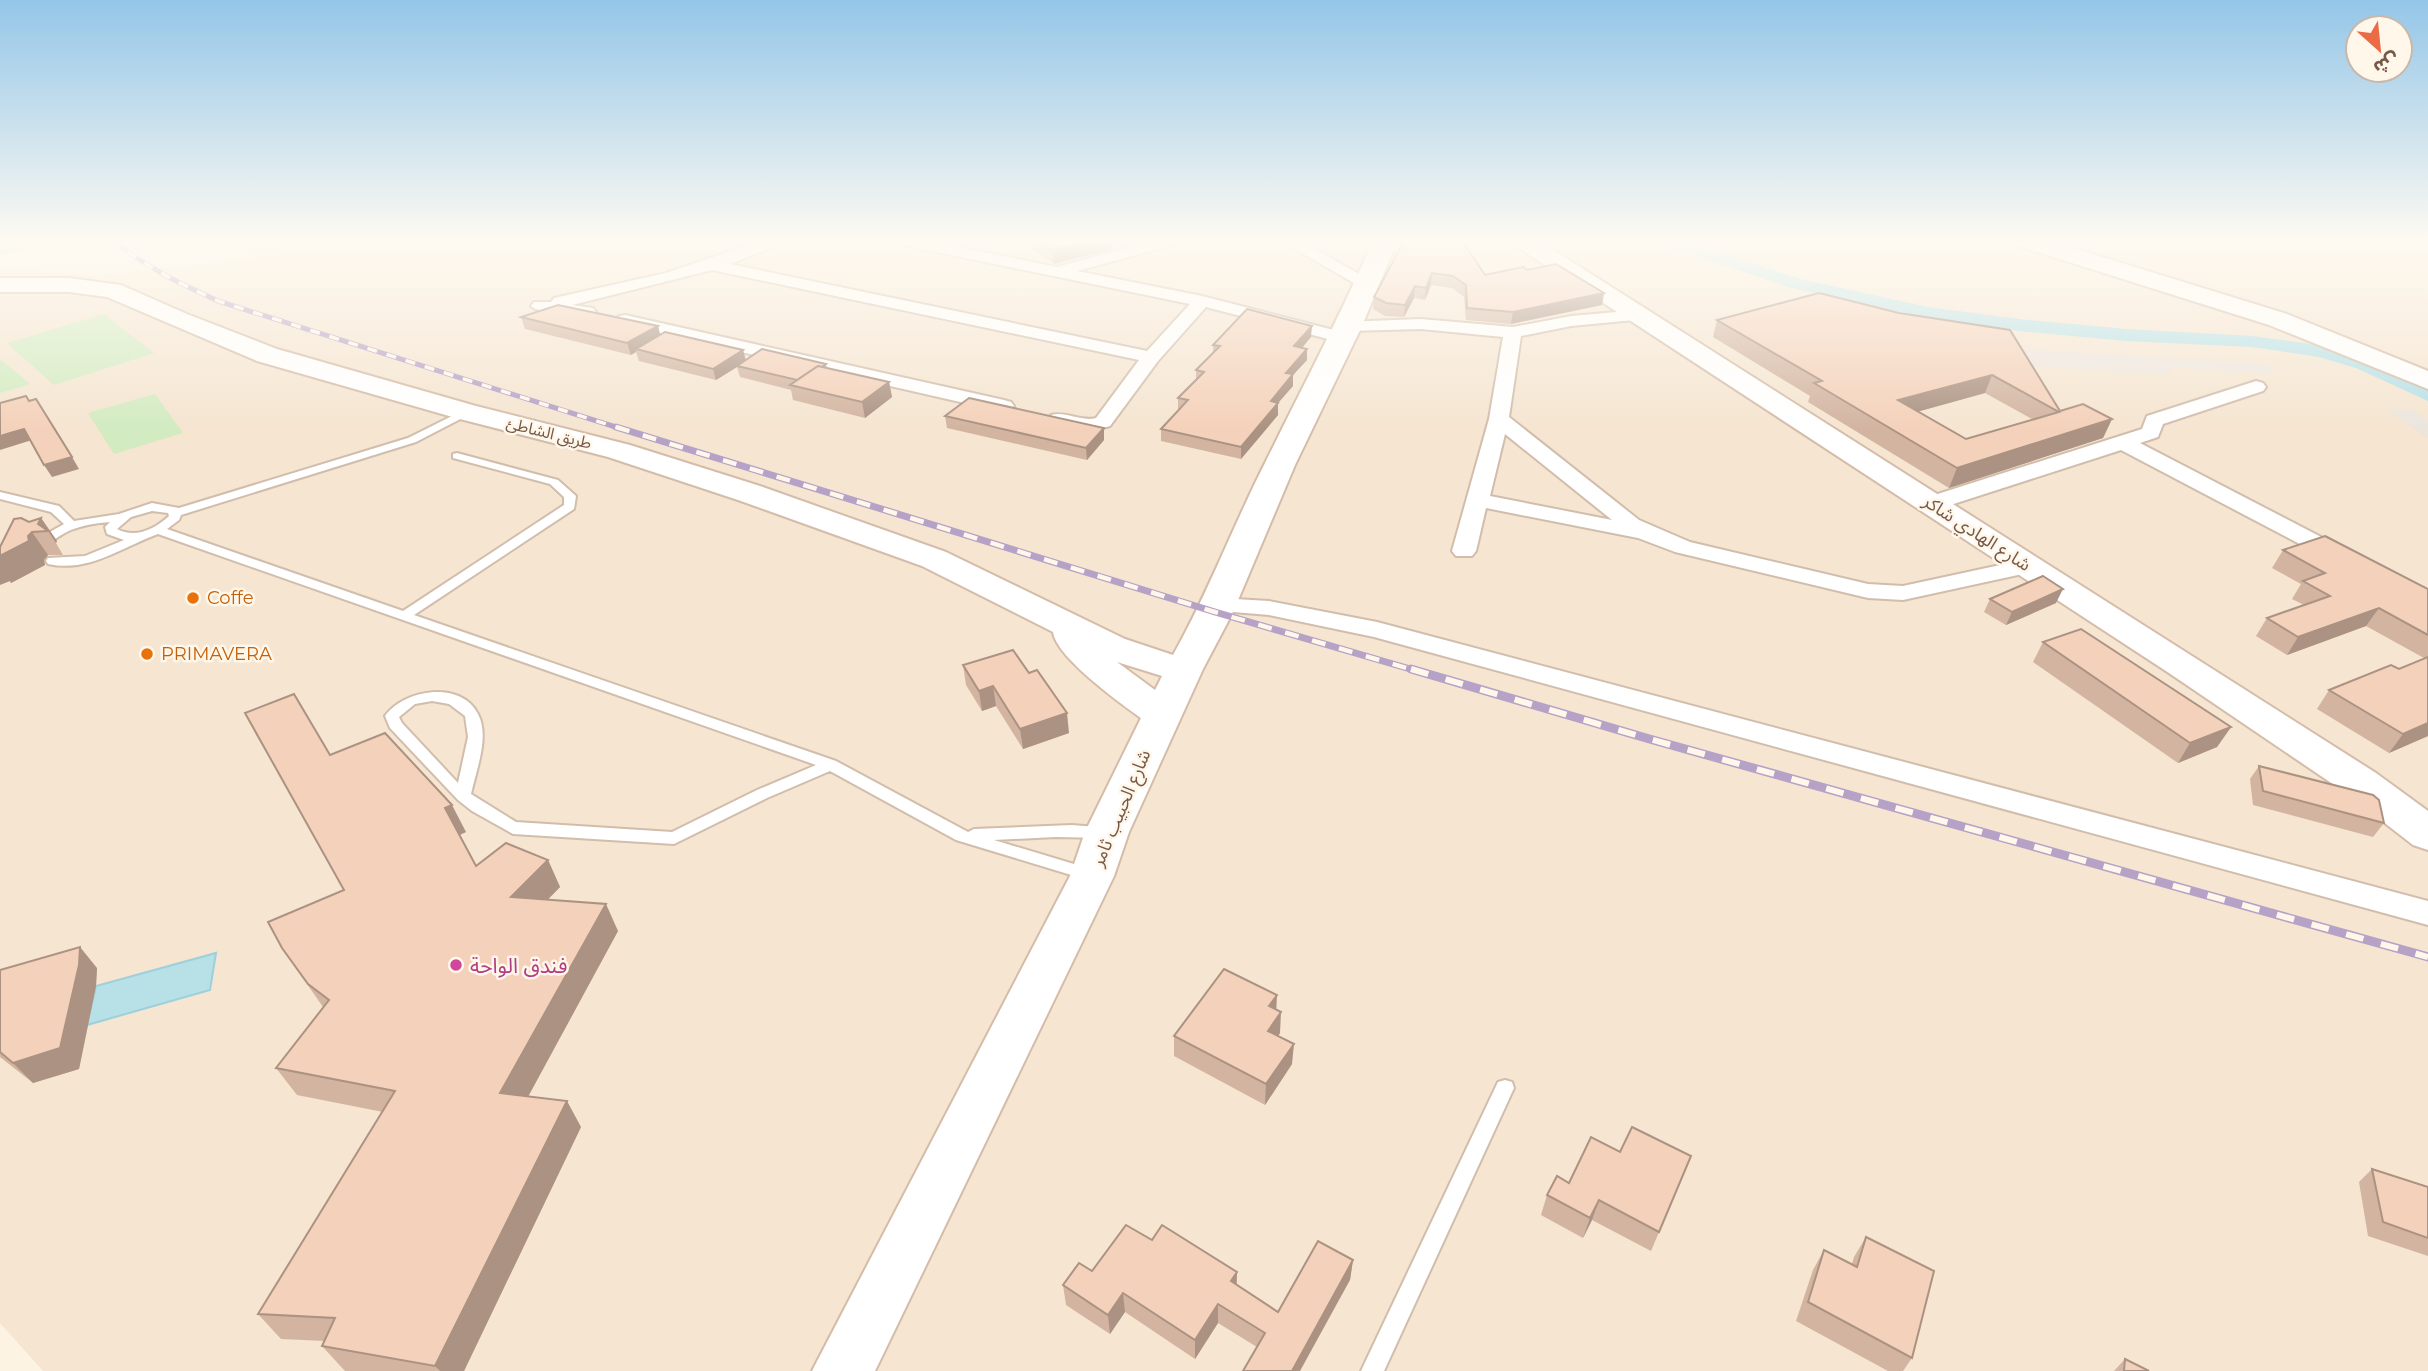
<svg xmlns="http://www.w3.org/2000/svg" width="2428" height="1371" font-family="Montserrat,'Noto Sans Arabic',sans-serif">
<rect width="100%" height="100%" fill="#fdf3e3"/>
<polygon fill="#f5e5d1" points="327,239 2428,239 2428,1371 43,1371 0,1323 0,268 92,276 255,258"/>
<g fill="#ece5de">
<polygon points="225,239 327,239 255,258"/>
<polygon points="2003,348 2267,364 2276,374 2168,367 2173,374 2013,365"/>
<polygon points="2411,409 2428,421 2428,438 2387,410"/>
</g>
<g fill="#d2ebc1">
<polygon points="0,239 61,239 15,253 0,254"/>
<polygon points="104,314 154,353 54,385 7,343"/>
<polygon points="0,359 30,384 0,393"/>
<polygon points="155,394 183,433 114,454 88,413"/>
</g>
<polygon fill="#b7e0e7" stroke="#9dd0da" stroke-width="2" points="216,953 210,990 87,1025 96,986"/>
<g fill="none" stroke-linecap="round" stroke-linejoin="round">
<polygon fill="#b7e0e7" fill-rule="evenodd" points="1655,239 1679,239 1800,279 1928,307 2019,319 2126,329 2252,336 2319,345 2370,360 2428,387 2428,401 2356,368 2319,357 2252,347 2126,341 2019,331 1928,318 1788,287 1658,243"/>
<g stroke="#d1bdac" stroke-width="4">
<g id="lane">
<path d="M466 409 470 410V414L416 442 181 515 179 520 167 529 403 611 564 505V497L550 484 453 458V454L457 453 558 480 576 496 574 509 414 615 836 761 968 832 974 829 1072 825 1110 828 1112 832 1110 836 1104 838 1056 837 994 840 1097 871 1099 875 1097 879 1091 881 956 840 830 771 767 798 674 844 513 834 472 811 458 800 390 728 385 716C404 689 461 680 478 714 490 736 476 771 471 794L516 822 672 832 757 790 816 765 158 534C122 547 89 573 48 564L46 561 48 558 85 556 124 540 107 534 105 527 110 522C96 523 84 525 71 530 60 534 52 544 41 543L39 540 41 537 64 524 51 512 0 499V492L59 506 74 521 119 514 152 503 179 508 408 438ZM152 511 168 513 169 516C155 529 135 539 117 529L131 517ZM432 701 449 704 465 716 468 737 458 783 402 723 399 717 415 704Z"/>
<polygon points="1505,1080 1512,1082 1514,1088 1384,1371 1361,1371 1498,1082"/>
</g>
</g>
<g stroke="#d1bdac" stroke-width="4">
<g id="street">
<path d="M766 239H787L785 242 730 264 1147 351 1190 304 898 244 890 239H919L1057 267 1160 239H1185L1183 242 1077 271 1202 296 1349 334 1352 338 1343 343 1206 307 1158 361 1110 426 1089 432 1051 423 1048 419 1051 415C1066 411 1081 422 1096 418L1139 360 712 270 572 305 593 308 596 312C588 320 539 314 531 306L534 302H551L554 298 666 273Z"/>
<polygon points="1278,239 1297,239 1375,283 1367,288 1361,287"/>
<path d="M1639 310 1645 311 1648 315 1645 319 1571 326 1521 336 1509 417 1639 520 1690 542 1868 584 1903 586 2028 559 2036 561 2040 566 2036 571 1903 600 1868 598 1675 552 1638 538 1486 508 1476 551 1472 556H1456L1452 551 1489 419 1503 337 1421 329 1349 331 1343 330 1340 326 1343 322 1421 319 1513 327 1571 316ZM1505 434 1612 520 1490 496Z"/>
<polygon points="625,315 1004,400 1011,402 1014,406 1011,410 1004,412 619,324 616,320 619,316"/>
<polygon points="2256,381 2263,383 2266,387 2263,391 2163,424 2158,437 2140,443 2350,552 2354,557 2350,562 2334,562 2121,450 1938,509 1922,509 1919,504 1922,499 2142,429 2147,416"/>
<polygon points="1218,598 1269,601 1377,622 2428,901 2428,925 1374,637 1269,615 1209,610 1206,605 1209,600"/>
</g>
</g>
<g stroke="#d4bca9" stroke-width="4">
<g id="secondary">
<path d="M1374 239H1398L1362 326 1295 465 1233 612 1203 669 1129 832 1114 876 875 1371H812L1070 876 1085 832 1141 718C1120 703 1056 657 1053 632L922 566 738 500 608 457 456 418 257 361 107 297 69 292H0V278H69L121 285 187 314 277 349 476 406 630 445 760 486 946 552 1125 639 1173 655C1208 593 1233 526 1265 463 1302 388 1340 316 1374 239ZM1117 662 1162 676 1155 690Z"/>
<polygon points="1509,239 1536,239 2376,773 2428,811 2428,850 2413,845 2346,793 2169,673 1513,244"/>
<polygon points="2008,239 2044,239 2287,314 2428,371 2428,389 2269,325 2012,244"/>
</g>
</g>
<use href="#lane" fill="#fff" fill-rule="evenodd"/>
<use href="#street" fill="#fff" fill-rule="evenodd"/>
<use href="#secondary" fill="#fff" fill-rule="evenodd"/>
<g stroke="#b6a1c7" stroke-width="5">
<path id="rail-far2" d="M112 239C145 267 179 283 218 301L622 429"/>
</g>
<g stroke="#b6a1c7" stroke-width="7">
<polyline id="rail-far1" points="616,427 1215,612 1417,671"/>
</g>
<g stroke="#b6a1c7" stroke-width="9">
<polyline id="rail" points="1411,669 1646,738 2428,957"/>
</g>
<use href="#rail-far2" stroke="#fff7ea" stroke-width="3.5" stroke-dasharray="10" stroke-linecap="butt"/>
<use href="#rail-far1" stroke="#fff7ea" stroke-width="4.5" stroke-dasharray="14" stroke-linecap="butt"/>
<use href="#rail" stroke="#fff7ea" stroke-width="6" stroke-dasharray="18" stroke-linecap="butt"/>
</g>
<g fill="#d2b4a0" fill-rule="evenodd">
<polygon points="1032,239 1112,239 1112,249 1054,264 1033,249"/>
<polygon points="1402,239 1500,239 1465,246 1485,275 1527,270 1604,293 1602,305 1511,324 1466,320 1464,297 1452,288 1431,285 1425,300 1414,298 1404,317 1385,316 1373,309 1374,297 1402,245"/>
<path d="M1899 313 2060 411 2112 419 2103 438 1949 488 1808 402 1810 396 1713 337 1717 320ZM1985 393 2032 419 1966 439 1917 412Z"/>
<polygon points="521,317 658,326 660,335 743,350 746,360 826,364 827,368 889,382 892,397 865,418 793,400 791,390 740,377 737,367 716,380 639,361 636,352 631,355 525,329"/>
<polygon points="1311,337 1302,348 1307,360 1293,375 1293,386 1278,403 1278,415 1241,459 1161,441 1161,429 1178,410 1178,398 1196,380 1196,370 1213,353 1213,345"/>
<polygon points="945,416 1104,428 1104,440 1087,460 947,428"/>
<polygon points="41,518 57,541 56,543 63,555 48,555 44,560 45,565 11,583 10,581 29,522"/>
<polygon points="2283,550 2428,589 2428,736 2389,753 2317,709 2329,690 2399,669 2424,658 2366,626 2287,655 2256,636 2267,618 2304,605 2292,599 2301,584 2272,568"/>
<polygon points="1990,599 2056,603 2006,625 1984,612"/>
<polygon points="2043,642 2231,727 2217,747 2178,763 2033,662"/>
<polygon points="963,665 1069,733 1023,749 996,706 982,711 966,685"/>
<polygon points="330,755 466,832 460,835 476,866 548,860 560,887 548,899 618,931 528,1096 581,1127 464,1371 345,1371 322,1346 325,1341 281,1339 258,1314 383,1112 297,1095 276,1068 323,1007 282,948 344,890"/>
<polygon points="2259,766 2384,823 2373,837 2253,805 2250,779"/>
<polygon points="97,968 96,986 79,1069 33,1083 0,1057 0,970"/>
<polygon points="1277,1010 1280,1033 1278,1036 1292,1064 1265,1105 1174,1056 1174,1036"/>
<polygon points="1620,1152 1691,1156 1651,1251 1592,1220 1583,1238 1541,1215 1547,1195"/>
<polygon points="2372,1169 2428,1187 2428,1256 2368,1236 2359,1182"/>
<polygon points="1866,1237 1912,1358 1903,1371 1888,1371 1796,1321 1813,1270 1824,1250 1852,1264 1854,1257"/>
<polygon points="1152,1240 1237,1272 1237,1285 1278,1312 1353,1260 1350,1280 1257,1347 1218,1323 1195,1359 1125,1312 1110,1334 1066,1305 1063,1285"/>
<polygon points="2125,1359 2149,1371 2114,1371"/>
</g>
<g fill="#ab9282">
<polygon points="1101,239 1112,239 1112,249 1054,264 1053,250"/>
<polygon points="1458,239 1500,239 1457,247"/>
<polygon points="1432,273 1431,285 1425,300 1426,288"/>
<polygon points="1415,286 1414,298 1404,317 1405,305"/>
<polygon points="1604,293 1602,305 1511,324 1513,312"/>
<polygon points="658,326 661,338 636,349 636,352 631,355 627,343"/>
<polygon points="1312,326 1311,337 1293,358 1294,346"/>
<polygon points="1307,349 1307,360 1293,375 1293,386 1278,403 1278,415 1241,459 1241,447 1271,401 1286,373"/>
<polygon points="743,350 746,362 737,366 737,367 716,380 713,369"/>
<polygon points="1992,375 1985,393 1891,419 1898,400"/>
<polygon points="889,382 892,397 865,418 862,402"/>
<polygon points="2112,419 2103,438 1949,488 1957,468"/>
<polygon points="1104,428 1104,440 1087,460 1086,448"/>
<polygon points="24,429 32,440 0,450 0,436"/>
<polygon points="72,457 79,469 52,477 44,465"/>
<polygon points="41,518 57,541 56,543 48,531 38,524"/>
<polygon points="32,532 48,555 44,560 45,565 11,583 10,581 0,585 0,552 28,536"/>
<polygon points="2063,589 2056,603 2006,625 2012,612"/>
<polygon points="2379,608 2366,626 2287,655 2298,637"/>
<polygon points="993,686 996,706 982,711 979,691"/>
<polygon points="1067,713 1069,733 1023,749 1020,729"/>
<polygon points="2428,723 2428,736 2389,753 2403,734"/>
<polygon points="2231,727 2217,747 2178,763 2190,743"/>
<polygon points="452,805 466,832 459,835 445,808"/>
<polygon points="548,860 560,887 525,923 511,897"/>
<polygon points="606,904 618,931 516,1119 500,1093"/>
<polygon points="80,947 97,968 96,986 79,1069 33,1083 13,1063"/>
<polygon points="1277,995 1276,1016 1269,1006"/>
<polygon points="1281,1012 1280,1033 1268,1051 1268,1031"/>
<polygon points="1294,1044 1292,1064 1265,1105 1266,1084"/>
<polygon points="567,1101 581,1127 464,1371 440,1371 435,1366"/>
<polygon points="1599,1200 1592,1220 1583,1238 1590,1218"/>
<polygon points="1353,1260 1350,1280 1300,1371 1292,1371"/>
<polygon points="1237,1272 1236,1291 1231,1281"/>
<polygon points="1123,1293 1125,1312 1110,1334 1108,1315"/>
<polygon points="1218,1304 1218,1323 1195,1359 1195,1340"/>
</g>
<g fill="#f4d1ba" stroke="#ab9282" stroke-width="2" fill-rule="evenodd">
<polygon points="1036,239 1101,239 1053,250"/>
<polygon points="1405,239 1461,239 1485,275 1523,267 1527,270 1556,264 1604,293 1513,312 1467,308 1466,285 1453,276 1432,273 1426,288 1415,286 1405,305 1386,303 1374,297"/>
<path d="M1819 293 1899 313 2010 330 2060 411 2083 404 2112 419 1957 468 1814 383 1822 381 1717 320ZM1992 375 2059 412 1966 439 1898 400Z"/>
<polygon points="558,305 658,326 627,343 521,317"/>
<polygon points="1247,309 1312,326 1294,346 1307,349 1286,373 1293,374 1271,401 1278,403 1241,447 1161,429 1188,400 1178,398 1204,372 1196,370 1220,346 1213,345"/>
<polygon points="665,332 743,350 713,369 636,349"/>
<polygon points="762,349 826,364 822,367 818,366 797,380 737,366"/>
<polygon points="818,366 889,382 862,402 790,385"/>
<polygon points="26,396 29,401 36,399 72,457 44,465 24,429 0,436 0,403"/>
<polygon points="969,398 1104,428 1086,448 945,416"/>
<polygon points="21,518 29,522 41,518 38,524 48,531 32,532 28,536 29,541 0,556 0,547 14,519"/>
<polygon points="2325,536 2428,589 2428,635 2379,608 2298,637 2267,618 2330,596 2303,581 2325,573 2283,550"/>
<polygon points="2043,576 2063,589 2012,612 1990,599"/>
<polygon points="2081,629 2231,727 2190,743 2043,642"/>
<polygon points="1013,650 1029,673 1037,670 1067,713 1020,729 993,686 979,691 963,665"/>
<polygon points="2428,657 2428,723 2403,734 2329,690 2391,665 2399,669"/>
<polygon points="294,694 330,755 385,733 452,805 445,808 476,866 506,843 548,860 511,897 606,904 500,1093 567,1101 435,1366 322,1346 335,1318 258,1314 395,1091 276,1068 329,1000 308,984 282,948 268,922 344,890 245,713"/>
<polygon points="2259,766 2373,795 2379,800 2384,823 2263,791"/>
<polygon points="80,947 79,965 60,1048 13,1063 0,1052 0,970"/>
<polygon points="1224,969 1277,995 1269,1006 1281,1012 1268,1031 1294,1044 1266,1084 1174,1036"/>
<polygon points="1632,1127 1691,1156 1659,1232 1599,1200 1590,1218 1547,1195 1557,1176 1569,1183 1591,1137 1620,1152"/>
<polygon points="2372,1169 2428,1187 2428,1238 2383,1222"/>
<polygon points="1126,1225 1152,1240 1162,1225 1237,1272 1231,1281 1278,1312 1318,1241 1353,1260 1292,1371 1243,1371 1265,1333 1218,1304 1195,1340 1123,1293 1108,1315 1063,1285 1079,1263 1092,1271"/>
<polygon points="1866,1237 1934,1271 1912,1358 1808,1302 1824,1250 1857,1267"/>
<polygon points="2125,1359 2149,1371 2124,1371"/>
</g>
<linearGradient id="sky" x2="0" y2="1"><stop stop-color="#94c6e8"/><stop offset="0.56" stop-color="#fefaf2"/><stop offset="1" stop-color="#fefaf2" stop-opacity="0"/></linearGradient>
<rect width="2428" height="430" fill="url(#sky)"/>
<g fill="#e8710a" stroke="#fff7ea" stroke-width="2.5">
<circle cx="193" cy="598" r="7"/>
<circle cx="147" cy="654" r="7"/>
</g>
<circle fill="#d1479c" stroke="#fff7ea" stroke-width="2.5" cx="456" cy="965" r="7"/>
<g text-anchor="middle" dominant-baseline="central" stroke-width="5" stroke-linejoin="round" paint-order="stroke">
<g font-size="16" fill="#765948" stroke="#fff7ea">
<text transform="translate(549 433) rotate(14)">طريق الشاطئ</text>
</g>
<g font-size="18" fill="#765948" stroke="#fff7ea">
<text transform="translate(1977 533) rotate(33)">شارع الهادي شاكر</text>
<text transform="translate(1121 808) rotate(-67)">شارع الحبيب ثامر</text>
</g>
<g font-size="18" fill="#c56008" stroke="#fff7ea" text-anchor="start">
<text x="207" y="598">Coffe</text>
<text x="161" y="654">PRIMAVERA</text>
</g>
<g font-size="21" fill="#b23c85" stroke="#fff7ea" text-anchor="start">
<text x="470" y="965">فندق الواحة</text>
</g>
</g>
<g transform="translate(2379 49) rotate(153)"><circle r="33" fill="#fff7ea" stroke="#c8b8a9" stroke-width="2"/>
<path d="M0-5L12 26L0 18L-12 26Z" fill="#ec6a44"/>
<text y="-10" font-size="19" font-weight="bold" text-anchor="middle" fill="#765948">ش</text>
</g>
</svg>
